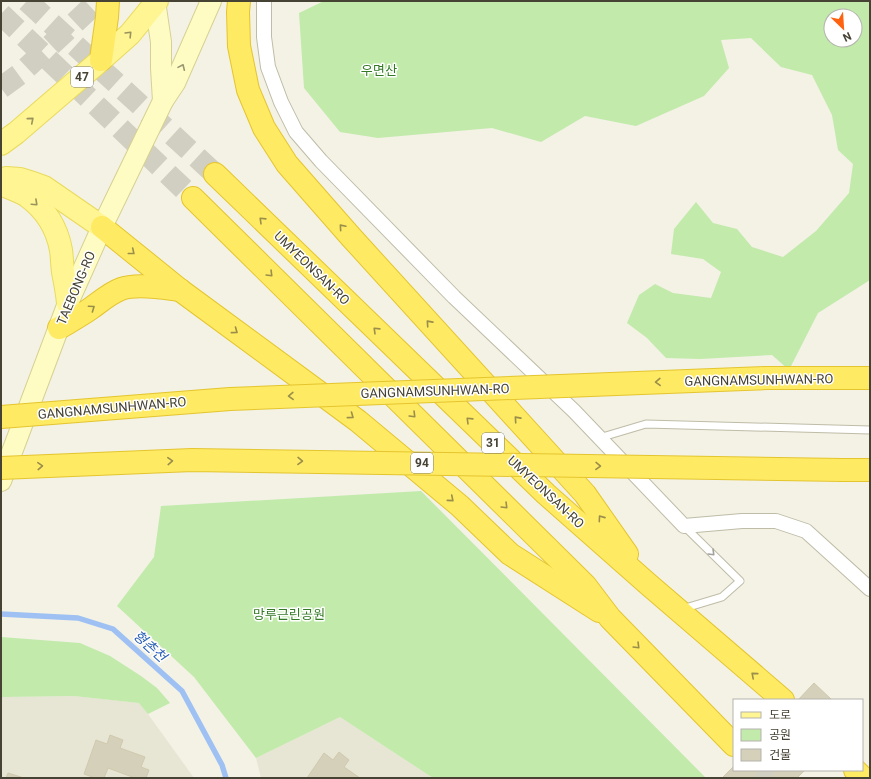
<svg xmlns="http://www.w3.org/2000/svg" width="871" height="779" font-family="Roboto,'Noto Sans KR',sans-serif">
<rect width="100%" height="100%" fill="#f3f2e5"/>
<g fill="#e7e5d3">
<polygon points="75,696 140,703 194,778 1,778 1,701 3,697"/>
<polygon points="340,717 433,778 261,778 256,758"/>
</g>
<g fill="#c1eaab" fill-rule="evenodd">
<path d="M324 1H870V280L818 313 789 370 772 355 700 359 666 358 647 338 627 323 639 295 655 284 673 293 711 298 721 272 703 259 671 254 674 229 696 202 713 223 737 229 752 247 783 257 816 231 849 193 853 164 838 150 832 115 812 75 781 67 751 38 721 40 729 68 704 96 636 126 585 116 541 142 492 128 378 138 340 132 304 88 299 13ZM831 16H855V40H831Z"/>
<polygon points="421,491 706,778 433,778 340,717 256,758 194,677 117,606 154,557 161,506"/>
<polygon points="1,637 80,643 110,656 141,676 157,688 170,703 148,714 139,703 74,696 3,697 1,701"/>
</g>
<g fill="none" stroke-linecap="round" stroke-linejoin="round">
<polyline stroke="#9ec0f3" stroke-width="5.5" points="1,614 78,618 113,629 182,691 222,765 226,778"/>
</g>
<g fill="#d5d0ba" stroke="#d0c9ad">
<polygon points="814,683 832,700 798,700"/>
<polygon points="110,735 123,740 120,748 145,757 141,767 149,770 146,778 135,778 108,768 104,778 95,778 84,774 96,740 107,744"/>
<polygon points="339,752 349,760 344,767 360,778 307,778 324,753 333,760"/>
<polygon points="734,766 734,770 805,770 797,778 723,778 723,777"/>
<polygon points="8,773 24,778 6,778"/>
</g>
<g fill="none" stroke-linecap="round" stroke-linejoin="round">
<polyline stroke="#d0cfc2" stroke-width="22" stroke-dasharray="22 11" stroke-linecap="butt" points="1,88 20,74 98,1"/>
<g stroke="#d0cfc2" stroke-width="22" stroke-dasharray="22 11" stroke-linecap="butt">
<polyline points="27,1 215,174"/>
<polyline points="1,14 193,198"/>
<polyline points="760,770 769,778"/>
</g>
<g stroke="#bfbca7" stroke-width="9">
<g id="lane">
<polyline points="599,438 646,424 870,430"/>
<polyline points="682,609 722,597 740,581 684,526"/>
</g>
</g>
<g stroke="#bfbca7" stroke-width="16">
<polyline id="street" points="264,1 264,37 268,67 281,102 296,132 321,161 454,297 574,411 684,526 742,521 776,521 806,531 870,589"/>
</g>
<g stroke="#d6d192" stroke-width="22">
<g id="secondary">
<polyline points="155,1 161,42 161,68 163,101"/>
<polyline points="1,481 68,303 102,227 163,101 175,83 211,1"/>
</g>
</g>
<g stroke="#e9da5d" stroke-width="24">
<g id="primary">
<polyline points="1,144 16,133 101,60 130,34 157,1"/>
<polyline points="6,178 20,179 33,183 44,187 102,227"/>
<path d="M1 184C9 188 19 191 27 196 45 209 57 228 61 250 62 257 62 264 63 272 65 282 67 292 68 303"/>
</g>
</g>
<g stroke="#e4c52e" stroke-width="24">
<g id="highway">
<polyline points="239,1 238,12 239,46 248,90 264,128 287,164 351,237 585,494 627,554"/>
<polyline points="101,60 107,17 108,1"/>
<polyline points="215,174 546,494 648,584 783,700"/>
<polyline points="193,198 585,585 610,618 734,745"/>
<polyline points="102,227 180,290 358,421 460,506 510,554 599,611"/>
<path d="M59 328C69 322 80 316 90 309 100 302 110 293 121 289 137 283 164 288 180 290"/>
<polyline points="767,378 870,378"/>
<polyline points="843,470 870,470"/>
<polyline points="855,770 863,778"/>
</g>
</g>
<use href="#lane" stroke="#fff" stroke-width="7"/>
<use href="#street" stroke="#fff" stroke-width="14"/>
<use href="#secondary" stroke="#fffcc3" stroke-width="20"/>
<use href="#primary" stroke="#fff592" stroke-width="22"/>
<use href="#highway" stroke="#ffea64" stroke-width="22"/>
<g stroke="#e4c52e" stroke-width="24" stroke-linecap="butt">
<g id="highway-bridge">
<polyline points="1,417 230,399 767,378"/>
<polyline points="1,468 192,460 843,470"/>
</g>
</g>
<use href="#highway-bridge" stroke="#ffea64" stroke-width="22"/>
</g>
<defs><path id="oneway-chevron" d="M-2-3.5L2.5 0L-2 3.5" fill="none" stroke-width="1.6" stroke-linecap="round" stroke-linejoin="round"/></defs>
<g stroke="#99935e">
<use href="#oneway-chevron" transform="translate(129 34) rotate(-46)"/>
<use href="#oneway-chevron" transform="translate(31 120) rotate(-40)"/>
<use href="#oneway-chevron" transform="translate(35 203) rotate(43)"/>
</g>
<use stroke="#999674" href="#oneway-chevron" transform="translate(182 67) rotate(-66)"/>
<g stroke="#998e4a">
<use href="#oneway-chevron" transform="translate(262 220) rotate(-136)"/>
<use href="#oneway-chevron" transform="translate(342 227) rotate(-131)"/>
<use href="#oneway-chevron" transform="translate(132 252) rotate(39)"/>
<use href="#oneway-chevron" transform="translate(270 274) rotate(45)"/>
<use href="#oneway-chevron" transform="translate(92 308) rotate(-35)"/>
<use href="#oneway-chevron" transform="translate(429 323) rotate(-132)"/>
<use href="#oneway-chevron" transform="translate(376 330) rotate(-136)"/>
<use href="#oneway-chevron" transform="translate(235 331) rotate(36)"/>
<use href="#oneway-chevron" transform="translate(658 382) rotate(178)"/>
<use href="#oneway-chevron" transform="translate(291 396) rotate(178)"/>
<use href="#oneway-chevron" transform="translate(413 415) rotate(45)"/>
<use href="#oneway-chevron" transform="translate(351 416) rotate(36)"/>
<use href="#oneway-chevron" transform="translate(517 419) rotate(-132)"/>
<use href="#oneway-chevron" transform="translate(469 420) rotate(-136)"/>
<use href="#oneway-chevron" transform="translate(170 461) rotate(-3)"/>
<use href="#oneway-chevron" transform="translate(300 461) rotate(1)"/>
<use href="#oneway-chevron" transform="translate(40 466) rotate(-3)"/>
<use href="#oneway-chevron" transform="translate(598 466) rotate(1)"/>
<use href="#oneway-chevron" transform="translate(451 499) rotate(40)"/>
<use href="#oneway-chevron" transform="translate(505 506) rotate(45)"/>
<use href="#oneway-chevron" transform="translate(601 518) rotate(-125)"/>
<use href="#oneway-chevron" transform="translate(637 646) rotate(45)"/>
<use href="#oneway-chevron" transform="translate(754 675) rotate(-139)"/>
</g>
<use stroke="#a2a09a" href="#oneway-chevron" transform="translate(712 553) rotate(45)"/>
<g text-anchor="middle" dominant-baseline="central" stroke-width="3" stroke-linejoin="round" paint-order="stroke">
<g fill="#fff" stroke="#7e7b71" stroke-width="1">
<rect x="71" y="67" width="22" height="20" rx="3"/>
<rect x="482" y="433" width="22" height="20" rx="3"/>
<rect x="411" y="453" width="22" height="20" rx="3"/>
</g>
<g font-size="12" font-weight="bold" fill="#464234">
<text x="82" y="77">47</text>
<text x="493" y="443">31</text>
<text x="422" y="463">94</text>
</g>
<g font-size="13" fill="#347a25" stroke="#fff">
<text x="379" y="70">우면산</text>
<text x="289" y="614">망루근린공원</text>
</g>
<g font-size="13" fill="#464234" stroke="#fff">
<text transform="translate(312 268) rotate(44)">UMYEONSAN-RO</text>
<text transform="translate(76 288) rotate(-67)">TAEBONG-RO</text>
<text transform="translate(759 380) rotate(-1)">GANGNAMSUNHWAN-RO</text>
<text transform="translate(435 391) rotate(-2)">GANGNAMSUNHWAN-RO</text>
<text transform="translate(112 408) rotate(-5)">GANGNAMSUNHWAN-RO</text>
<text transform="translate(546 492) rotate(43)">UMYEONSAN-RO</text>
</g>
<g font-size="14" font-style="italic" fill="#295fb6" stroke="#fff">
<text transform="translate(150 646) rotate(42)">형촌천</text>
</g>
</g>
<rect width="871" height="779" fill="none" stroke="#464234" stroke-width="4"/>
<rect x="733" y="699" width="130" height="72" fill="#ffffff" stroke="#b5b3ae"/>
<rect x="741" y="712" width="20" height="6" fill="#fff592" stroke="#b5b3ae"/>
<text x="769" y="719" font-size="12" fill="#464234">도로</text>
<rect x="741" y="729" width="20" height="12" fill="#c1eaab" stroke="#b5b3ae"/>
<text x="769" y="739" font-size="12" fill="#464234">공원</text>
<rect x="741" y="749" width="20" height="12" fill="#d5d0ba" stroke="#b5b3ae"/>
<text x="769" y="759" font-size="12" fill="#464234">건물</text>
<g transform="translate(843 28) rotate(155)"><circle r="19" fill="#ffffff" stroke="#b5b3ae"/>
<path d="M0-3L7 15L0 10L-7 15Z" fill="#ff6310"/>
<text y="-6" font-size="11" font-weight="bold" text-anchor="middle" fill="#464234">N</text>
</g>
</svg>
